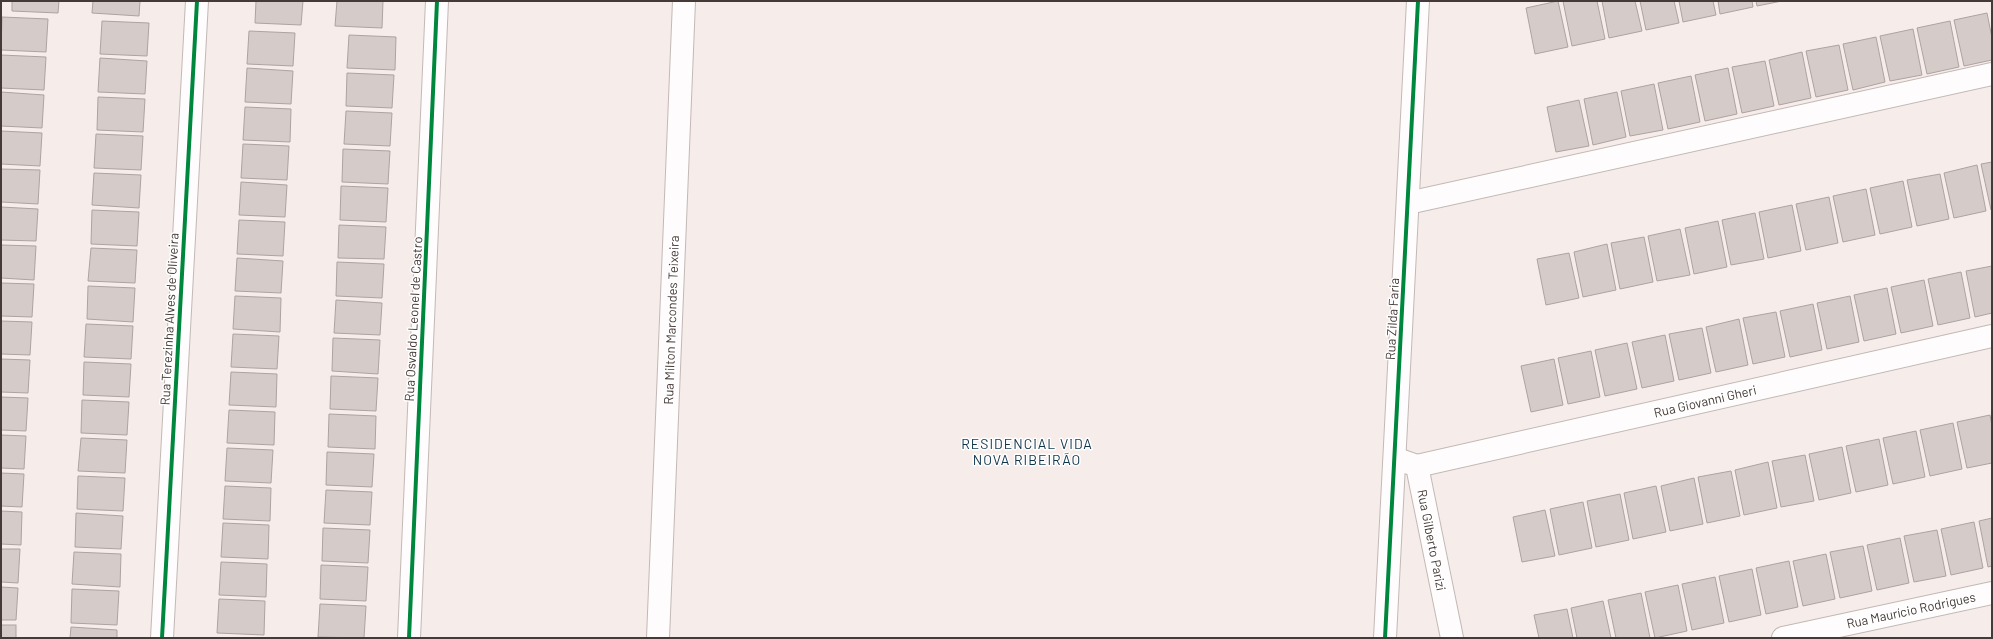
<svg xmlns="http://www.w3.org/2000/svg" width="1993" height="639" font-family="Barlow,sans-serif">
<rect width="100%" height="100%" fill="#f6ece9"/>
<g fill="#d5cbc8" stroke="#ada3a0">
<polygon points="12,1 59,1 58,13 12,11"/>
<polygon points="93,1 140,1 139,16 92,13"/>
<polygon points="256,1 303,1 301,25 255,23"/>
<polygon points="337,1 383,1 382,28 335,26"/>
<polygon points="1558,1 1568,47 1535,54 1526,8"/>
<polygon points="1563,1 1597,1 1605,39 1572,46"/>
<polygon points="1602,1 1635,1 1642,31 1609,38"/>
<polygon points="1640,1 1674,1 1679,23 1646,30"/>
<polygon points="1679,1 1713,1 1716,15 1683,22"/>
<polygon points="1718,1 1752,1 1753,7 1720,14"/>
<polygon points="1756,1 1782,1 1757,6"/>
<polygon points="1987,13 1992,38 1992,60 1964,66 1954,20"/>
<polygon points="2,17 48,19 46,52 1,50"/>
<polygon points="102,21 149,23 147,56 100,54"/>
<polygon points="1950,21 1959,67 1927,74 1917,28"/>
<polygon points="1913,29 1922,75 1890,81 1880,36"/>
<polygon points="249,31 295,33 293,66 247,64"/>
<polygon points="349,35 396,37 395,70 347,68"/>
<polygon points="1876,37 1885,82 1853,90 1843,44"/>
<polygon points="1839,45 1848,90 1816,97 1806,51"/>
<polygon points="1802,52 1811,98 1779,105 1769,60"/>
<polygon points="1,55 46,57 44,90 1,88"/>
<polygon points="100,58 147,61 145,94 98,92"/>
<polygon points="1765,61 1774,106 1742,113 1732,67"/>
<polygon points="247,68 293,71 291,104 245,102"/>
<polygon points="1728,68 1737,114 1705,121 1695,75"/>
<polygon points="347,73 394,75 392,108 346,106"/>
<polygon points="1691,76 1700,122 1668,129 1658,83"/>
<polygon points="1654,84 1663,130 1630,136 1621,91"/>
<polygon points="1,92 44,95 42,128 1,126"/>
<polygon points="1617,92 1626,137 1593,145 1584,99"/>
<polygon points="98,97 145,99 143,132 97,130"/>
<polygon points="1579,100 1589,146 1556,152 1547,107"/>
<polygon points="245,107 291,109 290,142 243,140"/>
<polygon points="346,111 392,113 390,146 344,144"/>
<polygon points="1,131 42,133 40,166 1,164"/>
<polygon points="96,134 143,136 141,170 94,168"/>
<polygon points="243,144 289,146 287,180 241,178"/>
<polygon points="343,149 390,151 388,184 342,182"/>
<polygon points="1992,162 1992,210 1991,210 1981,164"/>
<polygon points="1977,165 1986,211 1954,218 1944,173"/>
<polygon points="1,169 40,170 38,204 1,202"/>
<polygon points="94,173 141,175 139,208 92,205"/>
<polygon points="1940,174 1949,219 1917,226 1907,180"/>
<polygon points="1903,181 1912,227 1880,234 1870,188"/>
<polygon points="241,182 287,185 285,217 239,215"/>
<polygon points="341,186 388,188 386,222 340,220"/>
<polygon points="1866,189 1875,235 1843,242 1833,196"/>
<polygon points="1829,197 1838,243 1806,250 1796,204"/>
<polygon points="1792,205 1801,251 1768,258 1759,212"/>
<polygon points="1,207 38,209 36,241 1,240"/>
<polygon points="92,210 139,212 137,246 91,244"/>
<polygon points="1755,213 1764,259 1731,265 1722,220"/>
<polygon points="239,220 285,222 283,256 237,254"/>
<polygon points="1718,221 1727,267 1694,274 1685,228"/>
<polygon points="339,225 386,227 384,259 338,258"/>
<polygon points="1680,229 1690,275 1657,281 1648,236"/>
<polygon points="1644,237 1653,282 1620,289 1611,243"/>
<polygon points="1607,244 1616,290 1583,297 1574,252"/>
<polygon points="1,245 36,246 34,280 1,278"/>
<polygon points="91,248 137,250 135,283 88,281"/>
<polygon points="1569,253 1579,298 1546,305 1537,259"/>
<polygon points="237,258 283,261 281,293 235,291"/>
<polygon points="337,262 384,264 382,298 336,296"/>
<polygon points="1992,266 1992,313 1975,317 1966,271"/>
<polygon points="1961,272 1970,318 1938,325 1928,279"/>
<polygon points="1924,280 1933,326 1901,333 1891,287"/>
<polygon points="1,283 34,284 32,317 1,316"/>
<polygon points="88,286 135,288 133,322 87,319"/>
<polygon points="1887,288 1896,334 1864,341 1854,295"/>
<polygon points="235,296 281,298 280,332 233,329"/>
<polygon points="1850,296 1859,342 1827,349 1817,303"/>
<polygon points="336,300 382,303 380,335 334,333"/>
<polygon points="1813,304 1822,350 1790,357 1780,311"/>
<polygon points="1776,312 1785,357 1753,364 1743,318"/>
<polygon points="1739,319 1748,365 1716,372 1706,327"/>
<polygon points="1,321 32,322 30,355 1,354"/>
<polygon points="86,324 133,326 131,359 84,357"/>
<polygon points="1702,328 1711,373 1679,380 1669,334"/>
<polygon points="233,334 279,336 277,369 231,367"/>
<polygon points="1665,335 1674,381 1642,388 1632,342"/>
<polygon points="333,338 380,340 378,374 332,371"/>
<polygon points="1627,343 1637,389 1605,396 1595,350"/>
<polygon points="1591,351 1600,397 1568,404 1558,358"/>
<polygon points="1,359 30,360 28,393 1,392"/>
<polygon points="1554,359 1563,405 1531,412 1521,366"/>
<polygon points="84,362 131,364 129,397 83,395"/>
<polygon points="231,372 277,374 276,407 229,405"/>
<polygon points="331,376 378,378 376,411 330,409"/>
<polygon points="1,397 28,398 26,431 1,430"/>
<polygon points="82,400 129,402 127,435 81,433"/>
<polygon points="229,410 275,412 274,445 227,443"/>
<polygon points="329,414 376,416 375,449 328,447"/>
<polygon points="1990,415 1992,426 1992,463 1967,468 1957,422"/>
<polygon points="1953,423 1962,469 1930,476 1920,430"/>
<polygon points="1916,431 1925,477 1893,484 1883,438"/>
<polygon points="1,435 26,436 24,469 1,468"/>
<polygon points="81,438 127,440 125,473 78,471"/>
<polygon points="1879,439 1888,485 1856,492 1846,446"/>
<polygon points="1842,447 1851,493 1819,500 1809,454"/>
<polygon points="227,448 273,450 271,483 225,481"/>
<polygon points="327,452 374,454 372,487 326,485"/>
<polygon points="1805,455 1814,501 1781,507 1772,461"/>
<polygon points="1768,462 1777,508 1744,515 1735,470"/>
<polygon points="1731,471 1740,516 1707,523 1698,477"/>
<polygon points="1,473 24,474 22,507 1,506"/>
<polygon points="78,476 125,478 123,511 77,509"/>
<polygon points="1694,478 1703,524 1670,531 1661,486"/>
<polygon points="225,486 271,488 270,521 223,519"/>
<polygon points="1656,486 1666,532 1633,539 1624,493"/>
<polygon points="326,490 372,492 370,525 324,523"/>
<polygon points="1620,494 1629,540 1596,547 1587,501"/>
<polygon points="1583,502 1592,548 1559,555 1550,509"/>
<polygon points="1545,510 1555,556 1522,562 1513,517"/>
<polygon points="1,511 22,512 21,545 1,544"/>
<polygon points="76,513 123,516 121,549 75,547"/>
<polygon points="1992,518 1992,566 1988,567 1979,521"/>
<polygon points="1974,522 1983,568 1951,575 1941,529"/>
<polygon points="223,523 269,525 268,559 221,557"/>
<polygon points="323,528 370,530 368,563 322,561"/>
<polygon points="1937,530 1946,576 1914,582 1904,536"/>
<polygon points="1900,538 1909,583 1877,590 1867,545"/>
<polygon points="1863,546 1872,591 1840,598 1830,552"/>
<polygon points="1,549 20,549 18,583 1,582"/>
<polygon points="74,552 121,554 120,587 72,584"/>
<polygon points="1826,554 1835,599 1803,606 1793,561"/>
<polygon points="1789,561 1798,607 1766,614 1756,568"/>
<polygon points="221,562 267,564 266,597 219,595"/>
<polygon points="321,565 368,567 366,601 320,599"/>
<polygon points="1752,569 1761,615 1729,622 1719,576"/>
<polygon points="1715,577 1724,623 1692,630 1682,584"/>
<polygon points="1678,585 1687,631 1655,638 1645,592"/>
<polygon points="1,587 18,588 16,620 1,620"/>
<polygon points="72,589 119,591 117,625 71,623"/>
<polygon points="1641,593 1650,638 1616,638 1608,600"/>
<polygon points="219,599 265,601 264,635 217,633"/>
<polygon points="1603,601 1611,638 1577,638 1571,608"/>
<polygon points="320,604 366,606 364,638 318,637"/>
<polygon points="1567,609 1573,638 1539,638 1534,615"/>
<rect x="1" y="625" width="15" height="13"/>
<polygon points="71,627 117,630 117,638 70,638"/>
</g>
<g fill="none" stroke-linecap="round" stroke-linejoin="round">
<g stroke="#c2b9b6" stroke-width="24">
<g id="minor">
<polyline points="1408,203 1992,74"/>
<polyline points="1403,461 1417,466 1452,638"/>
<polyline points="1417,466 1992,336"/>
<polyline points="162,638 197,1"/>
<polyline points="409,638 437,1"/>
<polyline points="658,638 684,1"/>
<polyline points="1385,638 1418,1"/>
<polyline points="1783,638 1992,593"/>
</g>
</g>
<use href="#minor" stroke="#fefcfc" stroke-width="22"/>
<g stroke="#fff" stroke-width="6">
<g id="cycleway">
<polyline points="162,638 197,1"/>
<polyline points="409,638 437,1"/>
<polyline points="1385,638 1418,1"/>
</g>
</g>
<use href="#cycleway" stroke="#00873e" stroke-width="4"/>
</g>
<g text-anchor="middle" dominant-baseline="central" stroke-width="3" stroke-linejoin="round" paint-order="stroke">
<g font-size="13" fill="#453a37" stroke="#fff">
<text transform="translate(169 319) rotate(-87)">Rua Terezinha Alves de Oliveira</text>
<text transform="translate(413 319) rotate(-87)">Rua Osvaldo Leonel de Castro</text>
<text transform="translate(1392 319) rotate(-87)">Rua Zilda Faria</text>
<text transform="translate(671 320) rotate(-88)">Rua Milton Marcondes Teixeira</text>
<text transform="translate(1705 401) rotate(-13)">Rua Giovanni Gheri</text>
<text transform="translate(1432 540) rotate(79)">Rua Gilberto Parizi</text>
<text transform="translate(1911 610) rotate(-12)">Rua Maurício Rodrigues</text>
</g>
<g font-size="14" letter-spacing="1" fill="#0e344c" stroke="#fff">
<text x="1027" y="443">RESIDENCIAL VIDA<tspan x="1027" dy="16">NOVA RIBEIRÃO</tspan></text>
</g>
</g>
<rect width="1993" height="639" fill="none" stroke="#453a37" stroke-width="4"/>
</svg>
